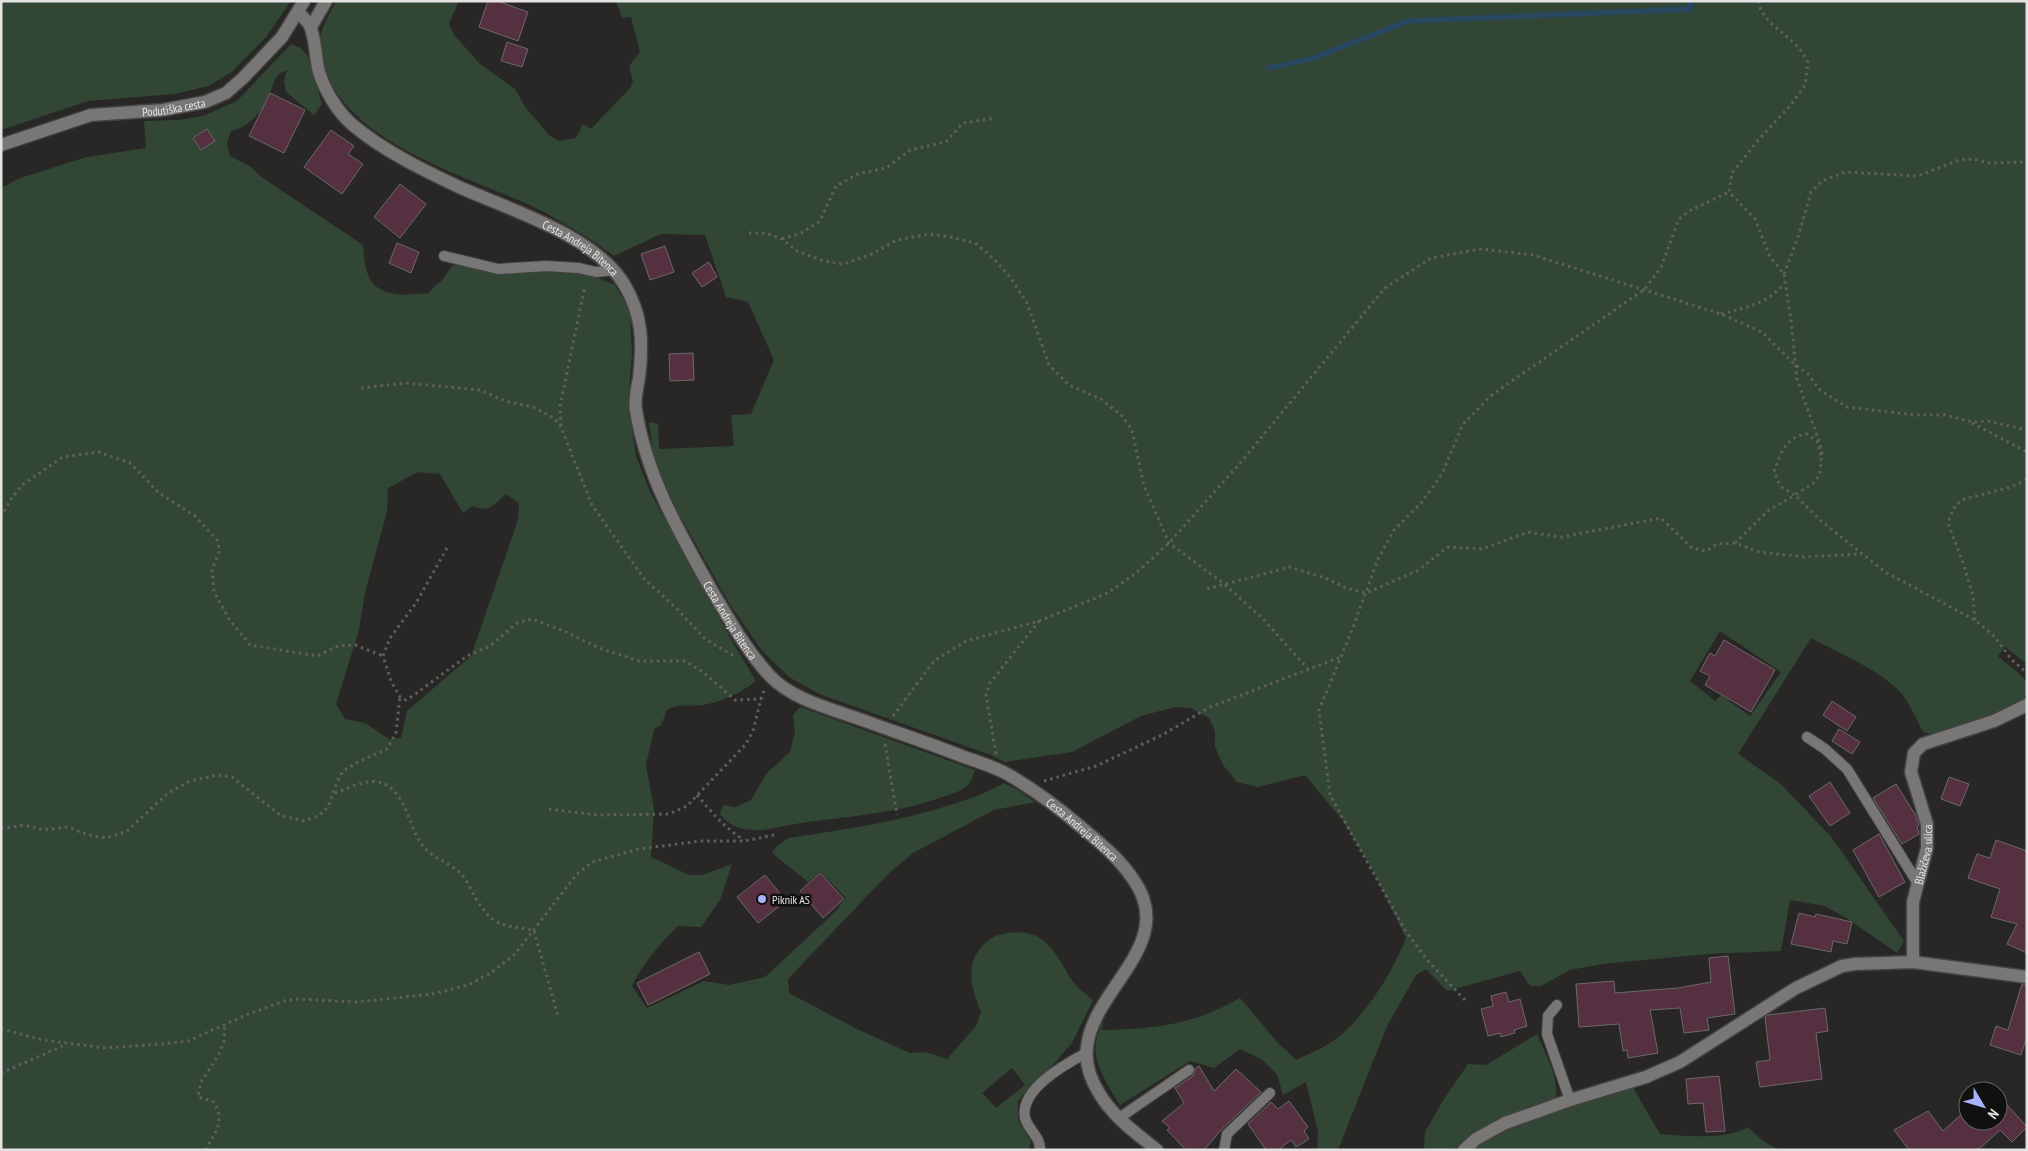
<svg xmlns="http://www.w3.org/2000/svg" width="2028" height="1151" font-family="'PT Sans Narrow',sans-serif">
<rect width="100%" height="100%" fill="#282725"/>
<g fill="#324635" fill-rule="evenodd">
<polygon points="3,1 291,1 266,37 232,72 208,86 175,94 88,101 1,130 1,3"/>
<path d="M336 1H459L449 23 454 35 480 64 515 89 526 108 549 135 559 141 576 138 583 124 591 129 630 88 633 81 629 66 640 52 631 17 622 18 616 1H2027V664L2005 647 1998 656C2004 662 2024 676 2026 682 2028 688 2027 696 2022 701 2007 715 1956 727 1935 735L1923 732C1916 718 1910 703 1900 692 1880 670 1837 652 1811 638L1738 754 1782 785 1832 838 1904 941 1897 953 1848 919 1825 906 1790 900 1781 951 1708 954 1602 964 1570 970 1541 986H1530L1520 971 1447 991 1426 969 1416 975 1387 1026 1338 1150H1317L1318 1132 1306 1082 1283 1095 1277 1074 1261 1059 1240 1049 1214 1068 1190 1061 1120 1105C1110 1089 1092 1062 1096 1043 1097 1035 1101 1027 1103 1020L1102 1030C1156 1029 1192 1025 1240 998L1278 1043 1296 1060C1310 1053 1328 1046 1340 1036 1369 1010 1392 973 1406 938L1371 867 1343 821 1305 775 1258 787 1237 782 1223 765 1215 747V731L1209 718 1191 708 1175 707 1141 716 1072 752 1005 762 991 755 819 694 789 677 762 651 729 603 679 514 654 460 649 422 658 424 659 449 734 446 731 415 751 414 774 360 748 302 726 297 705 235 661 234 614 256C585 235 556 217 523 202 455 172 315 131 321 36 322 25 331 11 336 1ZM1720 631 1781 672 1750 716 1721 695 1715 701 1690 681Z"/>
<path d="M291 44 301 48 308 57 322 104 314 115 286 92 284 81 287 70C274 75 274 82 270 94 265 109 247 129 231 131L227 143 230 156 251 167 260 176 363 245C364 254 364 264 367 272 375 299 406 295 428 293L443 279 451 267 462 262 581 271 615 285 630 312 632 353 628 404 636 456 650 492 732 641 756 681C743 692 719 703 702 705 688 707 680 703 667 710L661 725 654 729 646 765 654 809 651 857 689 875H703L732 864 720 900 701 927 678 926C660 944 643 963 632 986L647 1008 704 981 729 985 765 977 835 912 846 898 820 872 808 882 772 853 777 846 788 838C843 830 897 822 950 805 969 799 987 793 1004 783L1018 790 1035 802 994 810 913 853 888 874 788 979 789 993 855 1028 910 1053 925 1052 947 1059 976 1026 981 1012C973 993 965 969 979 950 986 940 995 935 1007 933 1053 927 1056 962 1078 988 1082 992 1089 996 1093 1000L1072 1043 1052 1066 1029 1087 1018 1101V1120L1031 1142 1029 1150H1V188L20 178 87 157 146 148 144 121 179 120 203 116 237 101ZM418 472 440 474 463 513 472 506C490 513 493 505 506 494L519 503 518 520 471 656 407 711 401 738 389 739 365 723 345 719 336 704 359 630 365 593 387 511 388 488ZM1012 1068 1025 1085 996 1108 982 1093Z"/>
<path d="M800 707 975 770C973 774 972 781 969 784 963 791 950 795 942 797 892 815 846 816 795 824 781 826 767 831 753 830 740 830 728 825 720 814L723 805 735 807 751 800 767 773 790 752 795 732 793 715Z"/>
<path d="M1537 1034C1545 1054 1559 1076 1556 1098L1511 1113 1481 1129 1453 1150H1424L1425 1132 1444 1099 1468 1064 1486 1065Z"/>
<path d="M1632 1086 1660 1134C1682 1136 1729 1140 1748 1127 1758 1137 1768 1146 1782 1150H1470C1518 1116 1578 1104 1632 1086Z"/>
</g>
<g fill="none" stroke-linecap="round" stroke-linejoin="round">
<polyline stroke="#284760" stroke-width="5.5" points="1269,68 1311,59 1408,21 1690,9 1691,1"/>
</g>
<g fill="#543041" stroke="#6c696a">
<polygon points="488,1 497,1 528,12 518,41 479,27"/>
<polygon points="507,42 528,49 522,67 501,61"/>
<polygon points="270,93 305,110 284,153 249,136"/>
<polygon points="207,129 215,141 201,150 193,138"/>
<polygon points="331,130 354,146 348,154 363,164 342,194 304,167"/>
<polygon points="400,184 426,204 400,238 374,217"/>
<polygon points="397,243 419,252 411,273 389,263"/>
<polygon points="665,246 674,272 650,280 641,254"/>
<polygon points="709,262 717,277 702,287 692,273"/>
<polygon points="693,353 694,380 670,381 669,354"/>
<polygon points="1724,640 1775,670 1751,712 1705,685 1710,676 1700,671 1710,653 1715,656"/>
<polygon points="1832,701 1856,717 1847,731 1823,715"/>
<polygon points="1839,729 1860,742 1852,754 1832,741"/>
<polygon points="1949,777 1969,784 1960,806 1941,799"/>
<polygon points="1830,782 1850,813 1830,826 1809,796"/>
<polygon points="1896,784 1915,814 1919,825 1917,827 1919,834 1902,844 1873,798"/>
<polygon points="1879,834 1905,882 1879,897 1853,850"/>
<polygon points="1996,840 2027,851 2027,953 2007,944 2017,924 1991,917 2000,889 1968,878 1977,854 1990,858"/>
<polygon points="820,873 844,899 823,918 800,891"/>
<polygon points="765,875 786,901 758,923 737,897"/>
<polygon points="1799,913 1815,917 1816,914 1852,922 1847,944 1833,941 1831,952 1791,944"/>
<polygon points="699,952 710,974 648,1005 637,983"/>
<polygon points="1728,956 1735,1014 1707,1018 1709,1030 1684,1033 1680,1008 1650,1010 1658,1053 1628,1058 1627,1050 1623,1051 1619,1024 1579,1027 1576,984 1614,981 1615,993 1678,988 1711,982 1709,958"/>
<polygon points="2022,984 2027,985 2027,1036 2021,1055 1990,1045 1996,1026 2008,1030"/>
<polygon points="1506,992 1509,1002 1520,999 1527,1026 1514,1030 1515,1033 1501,1037 1500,1033 1488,1036 1481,1009 1493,1006 1491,996"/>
<polygon points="1825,1008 1828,1031 1816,1033 1822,1079 1760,1087 1756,1062 1770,1060 1765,1017 1768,1015"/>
<polygon points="1199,1066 1214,1091 1236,1069 1261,1092 1222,1129 1204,1150 1186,1150 1167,1130 1170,1128 1162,1121 1184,1103 1175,1088 1193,1076 1196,1068"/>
<polygon points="1719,1076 1725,1131 1706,1132 1703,1103 1688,1104 1686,1079"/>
<polygon points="1998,1095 2027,1127 2012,1142 2000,1130 1978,1150 1909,1150 1894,1130 1928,1111 1943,1131 1965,1111 1968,1114 1968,1121 1998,1121"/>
<polygon points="1289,1101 1308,1127 1304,1131 1309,1139 1296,1147 1291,1140 1278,1150 1266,1150 1248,1124 1271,1102 1278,1109"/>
</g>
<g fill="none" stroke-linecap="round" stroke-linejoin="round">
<g stroke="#444341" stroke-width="12">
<g id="lane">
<polyline points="444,256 498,269 546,266 579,268 596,272 614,270"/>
<polyline points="1807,737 1825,749 1847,769 1917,882"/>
<polyline points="1557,1005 1548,1016 1547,1034 1570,1100"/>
<polyline points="1119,1118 1189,1070"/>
<path d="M1040 1150C1041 1137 1028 1130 1025 1118 1019 1089 1066 1064 1086 1053"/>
<polyline points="1224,1150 1227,1134 1270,1093"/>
</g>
</g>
<g stroke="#444341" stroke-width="15">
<g id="street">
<polyline points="311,27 326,1"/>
<path id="s1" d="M1913 962V902L1927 848V824L1911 772 1914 753 1923 744 1994 721 2027 705"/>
<polyline points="1464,1150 1476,1139 1505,1123 1570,1100 1646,1077 1680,1062 1796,988 1842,966 1855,964 1913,962 2027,977"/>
</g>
</g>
<g stroke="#444341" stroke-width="15">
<g id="secondary">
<path id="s2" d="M298 12C302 16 306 20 309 24 316 37 315 57 319 72 325 91 338 113 354 126 384 151 423 170 459 187 510 210 594 235 624 284 643 316 643 343 639 378 637 389 634 400 636 410 646 475 679 532 711 589 729 619 746 650 770 676 794 701 833 709 865 721 898 733 931 744 964 757 979 762 995 767 1009 775 1035 790 1059 808 1081 827 1100 843 1119 858 1133 879 1179 943 1093 988 1087 1047 1085 1063 1091 1080 1099 1093 1113 1117 1136 1133 1157 1150"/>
<path id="s3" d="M1 145 91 115 163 110 205 102 226 93 243 78 282 37 304 1"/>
</g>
</g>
<g stroke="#605f5e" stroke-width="3" stroke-dasharray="2.5 4" stroke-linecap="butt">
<path d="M1758 1C1763 23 1782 30 1796 45 1801 50 1804 56 1808 62L1805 85 1790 106 1760 138 1732 173 1729 192 1755 219 1770 257 1784 274 1791 320 1797 379 1822 450 1820 473 1815 482 1795 495 1820 520 1885 572 1975 620 1995 637 2011 659 2027 673"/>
<polyline points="749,233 766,233 782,239 797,251 824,261 843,264 870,255 897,240 929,234 950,237 975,243 994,259 1010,277 1027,303 1049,365 1069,385 1101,399 1122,416 1132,430 1144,486 1169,543 1223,583 1263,619 1308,669"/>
<polyline points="782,239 801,233 820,221 836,186 858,174 886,168 910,150 946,142 963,123 995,118"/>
<polyline points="1784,274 1798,237 1811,192 1822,181 1845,172 1918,176 1959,160 1973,159 1989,163 2027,162"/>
<path d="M1721 314C1747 307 1765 305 1784 284"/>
<polyline points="361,388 406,383 480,390 505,401 533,407 554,418 561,427 592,505 645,580 674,606 705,639 734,656"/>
<polyline points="1972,423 2027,452"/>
<polyline points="561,426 560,406 585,286"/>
<polyline points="1,517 11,499 22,485 63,457 99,452 130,463 159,493 195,516 218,541 219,552 212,570 214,592 229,619 250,645 317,656 338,646 355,645 383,656"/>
<path d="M1735 543 1769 510 1795 495 1781 487 1774 472C1780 454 1786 436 1807 434L1817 441 1821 456"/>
<polyline points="447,548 416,603 390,638 383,656 391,681 400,697 406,700 414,695 467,656 490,646 517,623 532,619 564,631 599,648 639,661 685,661 703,672 735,700 761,699"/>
<polyline points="1207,589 1290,567 1328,579 1346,588 1366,593 1417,571 1448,547 1482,549 1528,532 1561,537 1661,518 1692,548 1706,551 1717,544 1735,543 1759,552 1804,557 1861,554"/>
<polyline points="1975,620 1973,596 1964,566 1948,523 1953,509 1961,500 2011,487 2027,479"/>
<polyline points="893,716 934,661 966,641 1039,621 1108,593 1136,573 1169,543 1241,462 1385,288 1431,258 1481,249 1533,255 1721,314 1762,332 1794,364 1808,374 1820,390 1847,407 1916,415 1945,415 1972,422 1988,421 2027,430"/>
<polyline points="885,744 897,815"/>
<polyline points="996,754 986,695 990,683 1039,621"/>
<polyline points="1044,781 1096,766 1162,735 1210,707 1341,657"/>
<path d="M335 793C347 789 365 779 378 782 404 787 408 823 420 842 430 858 448 861 461 874 467 880 471 890 475 897 493 927 501 925 534 930"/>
<path d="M697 795C712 813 725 828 744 840"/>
<polyline points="549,809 598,815 669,814 687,806 746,744 753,731 761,699 764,691"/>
<polyline points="1,829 24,825 44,830 68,827 88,835 106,838 126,832 168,793 190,781 217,775 232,777 280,815 303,821 318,816 328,807 337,782 343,771 358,762 387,749 396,733 400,697"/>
<polyline points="534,931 558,1016"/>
<polyline points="1465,1000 1427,960 1405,930 1330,795 1319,710 1352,630 1378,559 1394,530 1421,503 1442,474 1463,424 1493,394 1645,289 1661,267 1679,219 1689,211 1729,192"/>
<polyline points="1,1029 43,1040 105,1048 162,1044 188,1041 246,1015 284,1001 297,999 356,1002 433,994 468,985 491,973 515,954 576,875 592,862 639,849 701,841 745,841 774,835"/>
<polyline points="1,1073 65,1045"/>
<path d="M205 1150C216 1132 225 1122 214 1102L198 1097 201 1082 218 1056 224 1042 225 1024"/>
</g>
<use href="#lane" stroke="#797775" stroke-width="10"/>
<use href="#street" stroke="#797775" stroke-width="12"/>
<use href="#secondary" stroke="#797775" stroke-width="12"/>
</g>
<circle fill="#a9b0fc" stroke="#10100f" stroke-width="2" cx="762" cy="899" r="5"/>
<g text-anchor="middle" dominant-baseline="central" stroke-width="5" stroke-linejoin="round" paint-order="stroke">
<g font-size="12" fill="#e4e3e2" stroke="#10100f">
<text stroke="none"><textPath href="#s3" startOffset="178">Podutiška cesta</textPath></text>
<text stroke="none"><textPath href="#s2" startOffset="389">Cesta Andreja Bitenca</textPath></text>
<text stroke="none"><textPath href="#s2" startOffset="808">Cesta Andreja Bitenca</textPath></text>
<text stroke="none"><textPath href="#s2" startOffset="1228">Cesta Andreja Bitenca</textPath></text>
<text stroke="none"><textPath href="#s1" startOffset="109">Blažičeva ulica</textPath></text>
</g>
<g font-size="12" fill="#e4e3e2" stroke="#10100f" text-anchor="start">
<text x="772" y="899">Piknik AS</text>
</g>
</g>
<rect width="2028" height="1151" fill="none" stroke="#e4e3e2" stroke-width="5"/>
<g transform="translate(1983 1106) rotate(128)"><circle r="24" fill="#10100f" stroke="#656463"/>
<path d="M0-4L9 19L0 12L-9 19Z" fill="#a9b0fc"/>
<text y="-8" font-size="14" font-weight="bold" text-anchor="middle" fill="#e4e3e2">N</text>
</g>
</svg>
